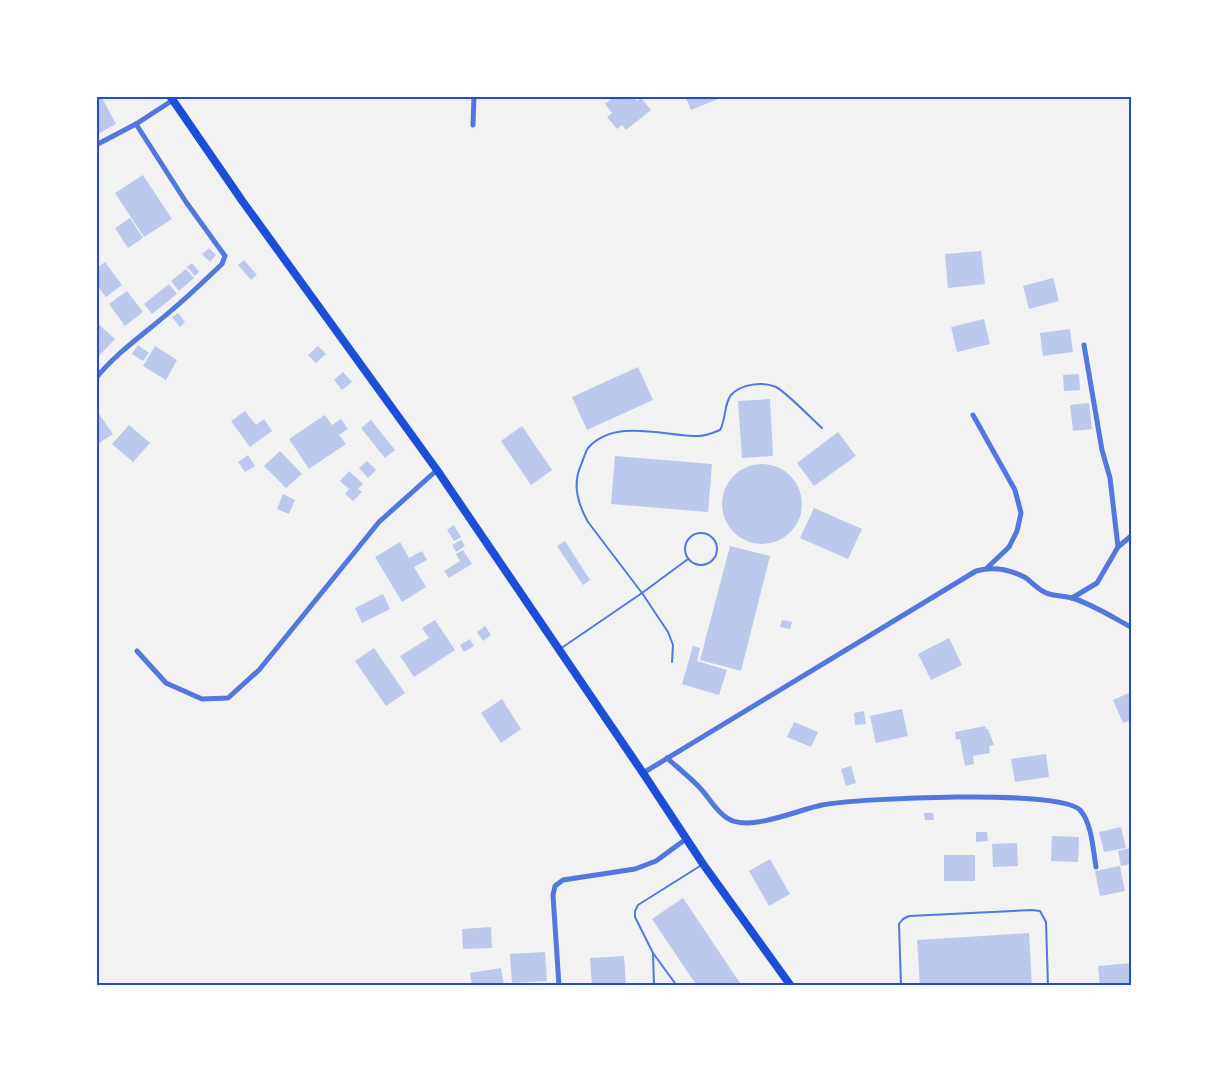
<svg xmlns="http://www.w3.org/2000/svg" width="1227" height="1082" font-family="'PT Sans Narrow',sans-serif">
<rect width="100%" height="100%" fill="#f2f2f2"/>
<g fill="#bdc9ec">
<polygon points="101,96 116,124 96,135 96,99"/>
<polygon points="615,96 633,96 637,101 641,98 651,110 626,130 622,125 617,129 607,117 612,113 605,104"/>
<polygon points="685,96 717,96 718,99 691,110"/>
<polygon points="143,175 172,219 144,237 115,193"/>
<polygon points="130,218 143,238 128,248 115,228"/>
<polygon points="209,248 216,255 210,262 202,254"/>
<polygon points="981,251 985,284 948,288 945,254"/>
<polygon points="244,260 257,275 251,280 238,265"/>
<polygon points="105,262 122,285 106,297 96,284 96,269"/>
<polygon points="192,263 199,272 195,276 187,267"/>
<polygon points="186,269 194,278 179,291 171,281"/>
<polygon points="1053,278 1059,301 1029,309 1023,286"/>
<polygon points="169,284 177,294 152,314 144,304"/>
<polygon points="127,291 143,312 125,326 109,304"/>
<polygon points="178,313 185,322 180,327 172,317"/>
<polygon points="984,319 990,344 957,352 951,327"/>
<polygon points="96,322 115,339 96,359"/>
<polygon points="1070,329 1073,352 1043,356 1040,333"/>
<polygon points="138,345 149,353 143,361 132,354"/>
<polygon points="155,346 177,360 166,380 143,366"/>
<polygon points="318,346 326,354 316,363 308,355"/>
<polygon points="638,367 653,400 587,430 572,397"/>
<polygon points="343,372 352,382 342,390 334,380"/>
<polygon points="1079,374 1080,390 1064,391 1063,375"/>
<polygon points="770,399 773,456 742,458 738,401"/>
<polygon points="1089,403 1092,429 1073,431 1070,405"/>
<polygon points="245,411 256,425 264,419 272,431 250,447 231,421"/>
<polygon points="99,414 113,434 96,445 96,416"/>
<polygon points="325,415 332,425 341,419 348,429 339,435 346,444 309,469 289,439"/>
<polygon points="371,420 395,450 385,458 361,428"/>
<polygon points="129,425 150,443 133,462 112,444"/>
<polygon points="522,426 552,470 531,485 501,441"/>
<polygon points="838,432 856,456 814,486 797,463"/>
<polygon points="280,451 302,474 286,488 264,466"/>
<polygon points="248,455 255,466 245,472 238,462"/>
<polygon points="615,456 712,464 708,512 611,504"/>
<polygon points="367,461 376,470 368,478 359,468"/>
<circle cx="762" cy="504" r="40"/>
<polygon points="349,471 363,484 358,489 362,492 353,501 345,494 349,489 340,481"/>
<polygon points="283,494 295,500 289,514 277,509"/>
<polygon points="814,508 862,529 848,559 800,538"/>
<polygon points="454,525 461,537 454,541 447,530"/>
<polygon points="461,540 465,546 456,552 452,545"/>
<polygon points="565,541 590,580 583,585 557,546"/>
<polygon points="400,542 409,558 422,551 427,560 414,567 426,587 402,602 375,557"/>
<polygon points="730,546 770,556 741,671 700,660"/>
<polygon points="463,550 472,564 449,578 444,571 460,561 456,554"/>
<polygon points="383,594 390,609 362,623 355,608"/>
<polygon points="435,620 455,650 414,677 400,656 429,638 422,628"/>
<polygon points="782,620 792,622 790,629 780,627"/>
<polygon points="485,626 491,635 483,641 477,632"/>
<polygon points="949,638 962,665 931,680 918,654"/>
<polygon points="470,639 474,646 464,652 460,645"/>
<polygon points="693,646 700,648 697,661 727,670 719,695 682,684"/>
<polygon points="374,648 405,693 386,706 355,661"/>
<polygon points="1131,692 1131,720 1123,723 1113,700"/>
<polygon points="502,699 521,729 501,743 481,713"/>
<polygon points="902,709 908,736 876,743 870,716"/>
<polygon points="864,711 866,724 855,725 854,713"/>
<polygon points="794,722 818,732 811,747 787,737"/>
<polygon points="985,726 986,729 988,729 994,745 989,746 990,753 973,756 974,764 965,766 960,739 956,740 955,732"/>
<polygon points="1046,754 1049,777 1015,782 1011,759"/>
<polygon points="851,766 856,783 846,786 841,769"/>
<polygon points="924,813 933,813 934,820 925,820"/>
<polygon points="1121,827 1126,848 1104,852 1099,832"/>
<polygon points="976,832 987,832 988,841 976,842"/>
<polygon points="1052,836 1079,837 1078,862 1051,861"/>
<polygon points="1017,843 1018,866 993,867 992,844"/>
<polygon points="1130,848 1131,864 1121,866 1118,851"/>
<rect x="944" y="855" width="31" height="26"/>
<polygon points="770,859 790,894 769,906 749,871"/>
<polygon points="1120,866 1125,891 1100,896 1095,871"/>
<polygon points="683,898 742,986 697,986 652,919"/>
<polygon points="491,927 492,948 463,949 462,929"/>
<polygon points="1029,933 1032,986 920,986 917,940"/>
<polygon points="545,952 547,981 512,983 510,954"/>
<polygon points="624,956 626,986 592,986 590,958"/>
<polygon points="1131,963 1131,986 1100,986 1098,966"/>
<polygon points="501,968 504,986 472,986 470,973"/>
</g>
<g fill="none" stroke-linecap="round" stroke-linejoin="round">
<g stroke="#5277de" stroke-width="2">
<circle cx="701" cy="549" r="16"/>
<polyline points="560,649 642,593 688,559"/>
<path d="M672 662 673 645 668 632 642 593 588 522C578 504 572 485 581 465 583 460 585 453 588 448 615 418 663 436 698 436 705 436 713 433 720 430 726 420 724 403 731 395 741 384 763 381 776 387 786 392 812 419 822 428"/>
<polyline points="653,953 654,986"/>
<polyline points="677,986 653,953 635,917 635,911 638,905 700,866"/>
<polyline points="901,986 899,924 903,919 909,916 1032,910 1040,911 1046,922 1048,986"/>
</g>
<g stroke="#5277de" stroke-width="5">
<polyline points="473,125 474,96"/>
<polyline points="96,145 136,124 173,100"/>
<polyline points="1084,345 1102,450 1110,478 1118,547"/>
<path d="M96 378C118 351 147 332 173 309 190 295 206 279 222 264L225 256 186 202 136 124"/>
<polyline points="973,415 1015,490 1021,513 1017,531 1009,547 987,568"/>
<polyline points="1072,598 1097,583 1118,547 1131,536"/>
<polyline points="137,651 166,683 202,699 228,698 259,670 379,522 437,470"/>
<path d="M667 758C678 768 691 778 701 789 710 799 720 817 733 821 756 829 798 810 822 805 858 798 1059 789 1080 810 1092 823 1093 850 1096 867"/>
<path d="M643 773 976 571C994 566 1010 569 1026 578 1034 584 1039 591 1049 594 1056 596 1064 596 1072 598 1092 604 1112 617 1131 627"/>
<polyline points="559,986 553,895 555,886 563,880 635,869 656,861 686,839"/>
</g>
<polyline stroke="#1d4ed8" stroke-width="8" points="170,96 243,202 437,470 643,773 703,864 791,986"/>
</g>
<rect width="1227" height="1082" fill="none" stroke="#ffffff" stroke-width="195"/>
<rect x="98" y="98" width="1032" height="886" fill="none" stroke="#1d4ed8" stroke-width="2"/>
</svg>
